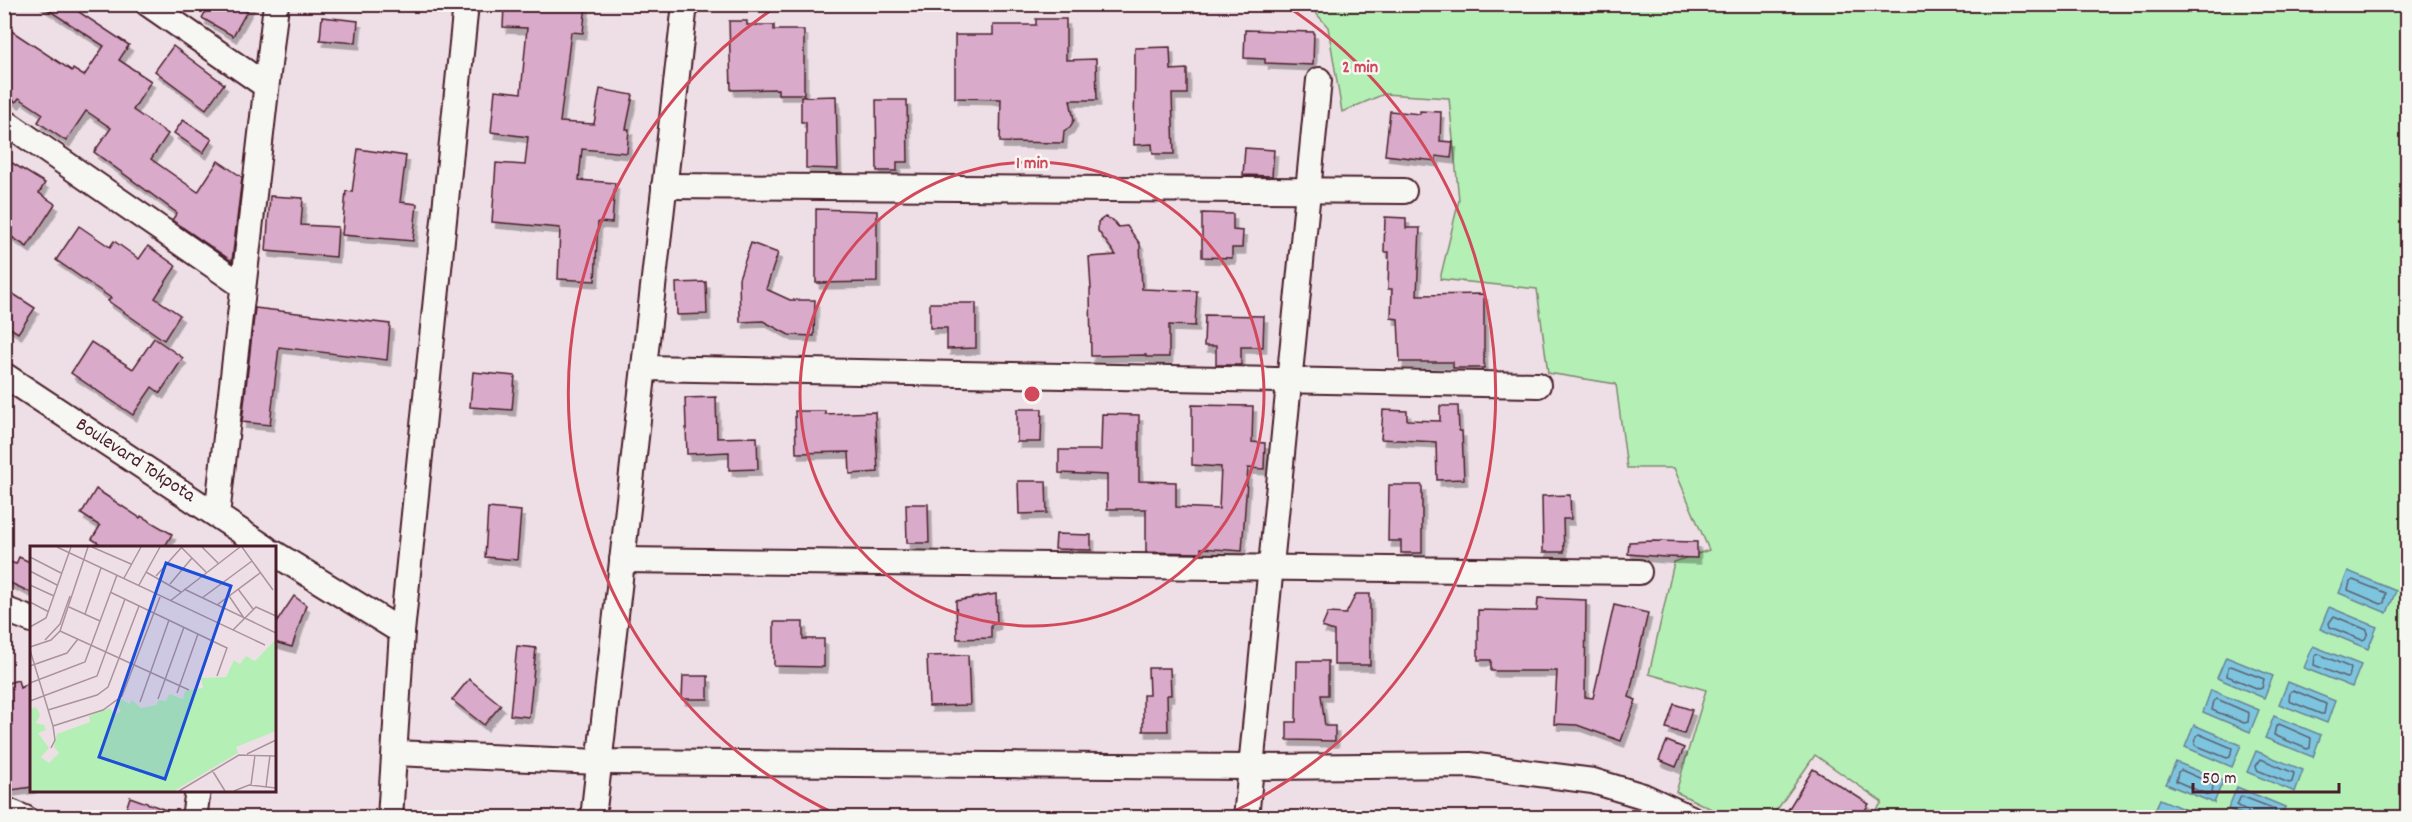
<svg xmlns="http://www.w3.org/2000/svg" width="2412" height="822" font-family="Dekko,sans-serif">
<defs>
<filter id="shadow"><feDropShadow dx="3.5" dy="6" stdDeviation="0" flood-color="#0004"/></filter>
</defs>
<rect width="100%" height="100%" fill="#eedfe6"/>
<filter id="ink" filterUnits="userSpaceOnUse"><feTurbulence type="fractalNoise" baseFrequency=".0167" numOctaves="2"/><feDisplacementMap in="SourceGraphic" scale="12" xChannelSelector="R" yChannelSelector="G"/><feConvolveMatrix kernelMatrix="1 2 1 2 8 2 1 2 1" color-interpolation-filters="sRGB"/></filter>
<g filter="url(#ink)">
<polygon fill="#b4f0b6" stroke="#7f8870" stroke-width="1.5" points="1309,5 2407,5 2407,817 2281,817 2285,807 2229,809 2250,817 2202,817 2160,800 2152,817 1872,817 1882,802 1815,755 1772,817 1728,817 1676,792 1706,690 1649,674 1674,562 1709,550 1674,468 1627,468 1616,384 1548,373 1537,289 1440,279 1459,200 1449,98 1384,94 1342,112 1328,27"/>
<g fill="#7dc5de" stroke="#698396" stroke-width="1.5">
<polygon points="2348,571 2396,591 2387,613 2339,593"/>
<polygon points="2329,607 2377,627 2368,649 2320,629"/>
<polygon points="2313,646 2361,665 2352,687 2304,668"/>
<polygon points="2226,657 2273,676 2264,698 2217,678"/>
<polygon points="2288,682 2335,701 2327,723 2279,704"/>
<polygon points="2211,690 2259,710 2250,732 2203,712"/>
<polygon points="2274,716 2321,735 2313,757 2265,738"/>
<polygon points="2194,725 2241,745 2232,767 2185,747"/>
<polygon points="2256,751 2303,770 2295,792 2247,772"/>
<polygon points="2176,762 2223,781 2214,803 2166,784"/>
<polygon points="2237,787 2285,807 2281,817 2250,817 2228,809"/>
<polygon points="2160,799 2202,817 2152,817"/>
</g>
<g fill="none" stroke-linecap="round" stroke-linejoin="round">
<g stroke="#5e6173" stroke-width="1.5">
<polygon points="2353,580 2386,593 2384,603 2381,604 2348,590 2350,582"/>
<polygon points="2334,616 2367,630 2368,633 2365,639 2362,640 2330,627 2329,623"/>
<polygon points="2319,654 2351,668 2349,677 2346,678 2314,665 2315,656"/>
<polygon points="2231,666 2264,679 2262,688 2259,689 2227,676 2228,667"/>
<polygon points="2293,690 2326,704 2324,714 2321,714 2289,701 2290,692"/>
<polygon points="2217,699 2249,713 2248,722 2244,723 2212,710 2214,701"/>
<polygon points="2279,724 2311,738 2310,748 2307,749 2274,735 2276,726"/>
<polygon points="2199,734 2232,748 2230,757 2227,758 2195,745 2196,736"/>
<polygon points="2261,759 2294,773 2292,782 2289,783 2257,770 2256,766"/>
<polygon points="2181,770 2213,784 2212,794 2208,795 2176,781 2178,772"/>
<polyline points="2249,818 2248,811 2237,805 2241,796 2275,809 2276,818"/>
</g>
</g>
<g fill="#daaaca" stroke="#4a1f2b" stroke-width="1.5" filter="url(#shadow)">
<polygon points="39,4 67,4 129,45 119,60 151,81 133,110 168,134 151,159 198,192 218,161 242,177 232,261 172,220 177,213 94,152 111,128 86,111 66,141 38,122 43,114 19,98 16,102 4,95 4,26 72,71 73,69 84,76 104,46"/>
<polygon points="210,4 251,4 233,36 202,18"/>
<polygon points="552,4 586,4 583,33 571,32 560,122 594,124 600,89 633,95 626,129 629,129 627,153 582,149 579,180 615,183 612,223 598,222 595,281 558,279 560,228 492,222 496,163 525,165 528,137 491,132 495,90 521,93 527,28 503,27 504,6 552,8"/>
<polygon points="322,17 358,21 356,43 320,40"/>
<polygon points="1036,19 1066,19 1066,60 1096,59 1097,100 1070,100 1074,120 1070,127 1064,131 1063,143 1000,142 1001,99 955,98 955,35 993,35 993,25 1036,25"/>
<polygon points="729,21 747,21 747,25 774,25 774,30 804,30 804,94 778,94 778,89 731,90"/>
<polygon points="1245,30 1314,32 1313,65 1265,63 1265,59 1244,58"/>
<polygon points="173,46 224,84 206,109 155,71"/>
<polygon points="1170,47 1171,70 1187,69 1187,94 1172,94 1174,154 1153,154 1152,144 1134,145 1135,48"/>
<polygon points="836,96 838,169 806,168 806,122 801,122 801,97"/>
<polygon points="876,100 907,100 908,162 897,162 897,171 877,171"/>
<polygon points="1390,111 1420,114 1420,111 1441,112 1440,141 1453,142 1451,158 1436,156 1436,161 1385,155"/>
<polygon points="183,120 212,139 203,153 174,133"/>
<polygon points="1245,148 1274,150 1272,176 1243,175"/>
<polygon points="358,149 406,156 400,202 417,204 413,241 342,235 346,191 352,192"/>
<polygon points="4,158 45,183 39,193 55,204 27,247 4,232"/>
<polygon points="270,196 303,198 301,225 338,227 336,257 266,251"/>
<polygon points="816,209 877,211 877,282 816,283"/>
<polygon points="1202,213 1233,214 1233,230 1243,231 1242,248 1232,248 1232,258 1202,257"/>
<polygon points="1105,217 1113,220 1118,227 1127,226 1140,244 1142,289 1197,291 1195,326 1169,325 1169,357 1146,357 1146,355 1091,356 1090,289 1091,289 1089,257 1116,255 1098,231 1098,222"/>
<polygon points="1385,217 1406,218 1406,228 1420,228 1417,295 1484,294 1484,368 1453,368 1453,362 1400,362 1398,319 1391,318 1392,289 1388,289 1389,252 1384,252"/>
<polygon points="79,226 110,247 114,241 139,259 148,246 176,266 155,298 180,315 164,340 108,301 111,298 56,260"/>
<polygon points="751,243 778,253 766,289 790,300 815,300 814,336 789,335 763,321 740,322 739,278"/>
<polygon points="706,282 707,314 677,315 676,283"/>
<polygon points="4,288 35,308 18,333 4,324"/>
<polygon points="930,303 976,303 976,348 947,349 947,328 930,328"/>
<polygon points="255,308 390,324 387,360 279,347 270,425 242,422"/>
<polygon points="1205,315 1264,316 1263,347 1241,347 1241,365 1216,365 1216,346 1204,346"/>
<polygon points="154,338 183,358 160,393 152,387 133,415 71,373 91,342 133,369"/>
<polygon points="473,372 515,376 512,410 470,407"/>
<polygon points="716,397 717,438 757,437 758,469 729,470 729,452 687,454 685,398"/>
<polygon points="1192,405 1253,406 1252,442 1265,443 1264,469 1248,468 1242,551 1201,548 1201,553 1146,552 1146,509 1107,509 1107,475 1059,473 1059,450 1101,450 1102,414 1139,415 1139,481 1176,482 1176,507 1219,509 1221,467 1192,465"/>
<polygon points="1440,406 1458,406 1459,431 1462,431 1464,479 1437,480 1436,442 1381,439 1383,410 1407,411 1407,420 1440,421"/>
<polygon points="1017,409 1042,409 1041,442 1017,442"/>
<polygon points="795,411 825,411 825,414 875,412 878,472 850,474 849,452 796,453"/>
<polygon points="1018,481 1046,481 1047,513 1019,514"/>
<polygon points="1389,485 1422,485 1422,553 1401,553 1401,541 1388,541"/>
<polygon points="96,489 140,518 141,516 172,534 164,548 106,548 92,539 100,526 81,514"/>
<polygon points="1570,495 1571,519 1563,519 1564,552 1543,552 1542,496"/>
<polygon points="906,504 928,504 929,543 907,543"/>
<polygon points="488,508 521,511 517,560 485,557"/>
<polygon points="1056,534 1091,535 1091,550 1055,549"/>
<polygon points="1652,541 1697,542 1697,558 1664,557 1628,554 1629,542"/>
<polygon points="19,557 32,563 32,593 4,580 4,560 16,564"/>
<polygon points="996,594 997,623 991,625 991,638 957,639 956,601"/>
<polygon points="1356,594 1370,594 1370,665 1334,665 1334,631 1322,627 1328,613 1346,614"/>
<polygon points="294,596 306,605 292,647 274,642 274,626"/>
<polygon points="1538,598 1586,600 1585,697 1593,698 1614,605 1648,613 1629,697 1636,700 1621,741 1577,725 1554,724 1557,671 1491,671 1491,660 1478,660 1478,610 1537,611"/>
<polygon points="774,622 803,622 803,639 824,639 824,667 774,666"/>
<polygon points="517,646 536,648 529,717 510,715"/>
<polygon points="968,655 970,705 929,706 927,656"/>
<polygon points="1297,661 1328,661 1328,695 1321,695 1325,726 1335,726 1335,741 1287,740 1287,722 1296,722"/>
<polygon points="1148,668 1170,668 1171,695 1167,695 1168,731 1143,731 1143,695 1149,695"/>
<polygon points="683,676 708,676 708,699 682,699"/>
<polygon points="469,679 501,705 484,725 452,700"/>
<polygon points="18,680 20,688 32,681 32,787 11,790 4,753 4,684"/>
<polygon points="1674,704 1692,710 1684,734 1666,728"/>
<polygon points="1667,741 1684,748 1676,767 1659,760"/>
<polygon points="1813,769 1869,804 1860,818 1783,818"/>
<polygon points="130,797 180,815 180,818 123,818"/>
</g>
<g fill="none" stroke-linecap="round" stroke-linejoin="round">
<g stroke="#4a1f2b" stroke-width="28">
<g id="minor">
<polyline points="148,4 266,86"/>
<polyline points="4,121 243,286"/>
<polyline points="664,186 1404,191"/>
<polyline points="644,368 1538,385"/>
<polyline points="4,375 266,548"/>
<polyline points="217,515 276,4"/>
<polyline points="274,553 402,632"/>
<polyline points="622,560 1639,572"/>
<polyline points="4,609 32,620"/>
<polyline points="395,753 599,762 1250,767 1470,765 1593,781 1643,796 1691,818"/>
<polyline points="4,809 25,818"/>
<polyline points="194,818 198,790"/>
<polyline points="390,818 402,632 466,4"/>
<polyline points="593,818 685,4"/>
<polyline points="1246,818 1319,80"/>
</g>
</g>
<use href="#minor" stroke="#f6f6f2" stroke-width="24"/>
</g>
</g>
<g fill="none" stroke="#d1495b" stroke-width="3">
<circle cx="1032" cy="394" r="232"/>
<path d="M840 816A464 464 0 0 1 779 5M1285 5A464 464 0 0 1 1224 816"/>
</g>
<g text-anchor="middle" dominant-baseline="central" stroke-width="5" stroke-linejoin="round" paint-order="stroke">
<g font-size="20" fill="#4a1f2b" stroke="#f6f6f2">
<text transform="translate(135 461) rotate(33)">Boulevard Tokpota</text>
</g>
</g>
<g transform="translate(30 546)">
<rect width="246" height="246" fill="#eedfe6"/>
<path d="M246 93V185L206 201 208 207 144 245H0V163L6 161 10 169 6 177 14 179 16 184 8 187 19 202 11 211 19 217 29 207 24 201 27 188 60 176 59 170 80 162 85 169 91 165 86 158 92 153 99 158 102 154 111 162 126 159 129 154 136 155 139 148 153 153 155 145 173 142 171 132 196 131 204 114 210 118 216 110 225 115Z" fill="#b4f0b6"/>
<path fill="none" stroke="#ac929b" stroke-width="1.5" d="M27 1 235 99M62 1 101 18M151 1 176 26M172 1 188 17M212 1 243 44M0 11 31 27M0 25 27 39M116 26 151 46M126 30 151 2M94 32 111 1M140 38 162 12M0 39 24 50M109 39 130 1M154 43 246 87M208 43 223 63M80 46 197 102 187 130M199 50 214 72M172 52 222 15M140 55 210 1M0 56 19 66M187 59 230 27M39 61 70 75M55 68 71 22M0 81 16 72 41 1M203 84 226 61 246 70M30 85 159 144M15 94 30 78 40 50M0 101 21 94 30 85 58 1M0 104 23 180 25 194 21 202M0 120 37 107 48 93M0 137 55 116 87 29M166 143 183 95M147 147 168 88M128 153 154 81M0 155 67 130 95 53M110 156 139 74M18 164 67 149 78 141 109 60M23 180 73 164 92 150 130 51M217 208 246 194M182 224 195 245M221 239 225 209M236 241 240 209M149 245 209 209 246 210M204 245 219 239 246 242"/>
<path fill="#1d4ed8" fill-opacity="0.15" stroke="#1d4ed8" stroke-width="3" d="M136 17 201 40 135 233 69 211Z"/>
<rect width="246" height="246" fill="none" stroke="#4a1f2b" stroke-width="3"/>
</g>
<circle cx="1032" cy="394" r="9" fill="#d1495b" stroke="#f6f6f2" stroke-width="3"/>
<g font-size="18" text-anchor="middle" font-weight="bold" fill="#d1495b" stroke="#f6f6f2" stroke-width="5" stroke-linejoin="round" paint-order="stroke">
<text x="1360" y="72">2 min</text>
<text x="1032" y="168">1 min</text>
</g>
<rect width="2412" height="822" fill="none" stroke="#f6f6f2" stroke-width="24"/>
<rect x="12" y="12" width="2388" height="798" fill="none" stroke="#4a1f2b" stroke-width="2" filter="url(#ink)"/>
<path d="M2193 783v9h146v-9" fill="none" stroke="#4a1f2b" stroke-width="3"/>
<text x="2202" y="783" font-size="18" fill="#4a1f2b" stroke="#f6f6f2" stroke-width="4.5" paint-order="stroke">50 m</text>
</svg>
